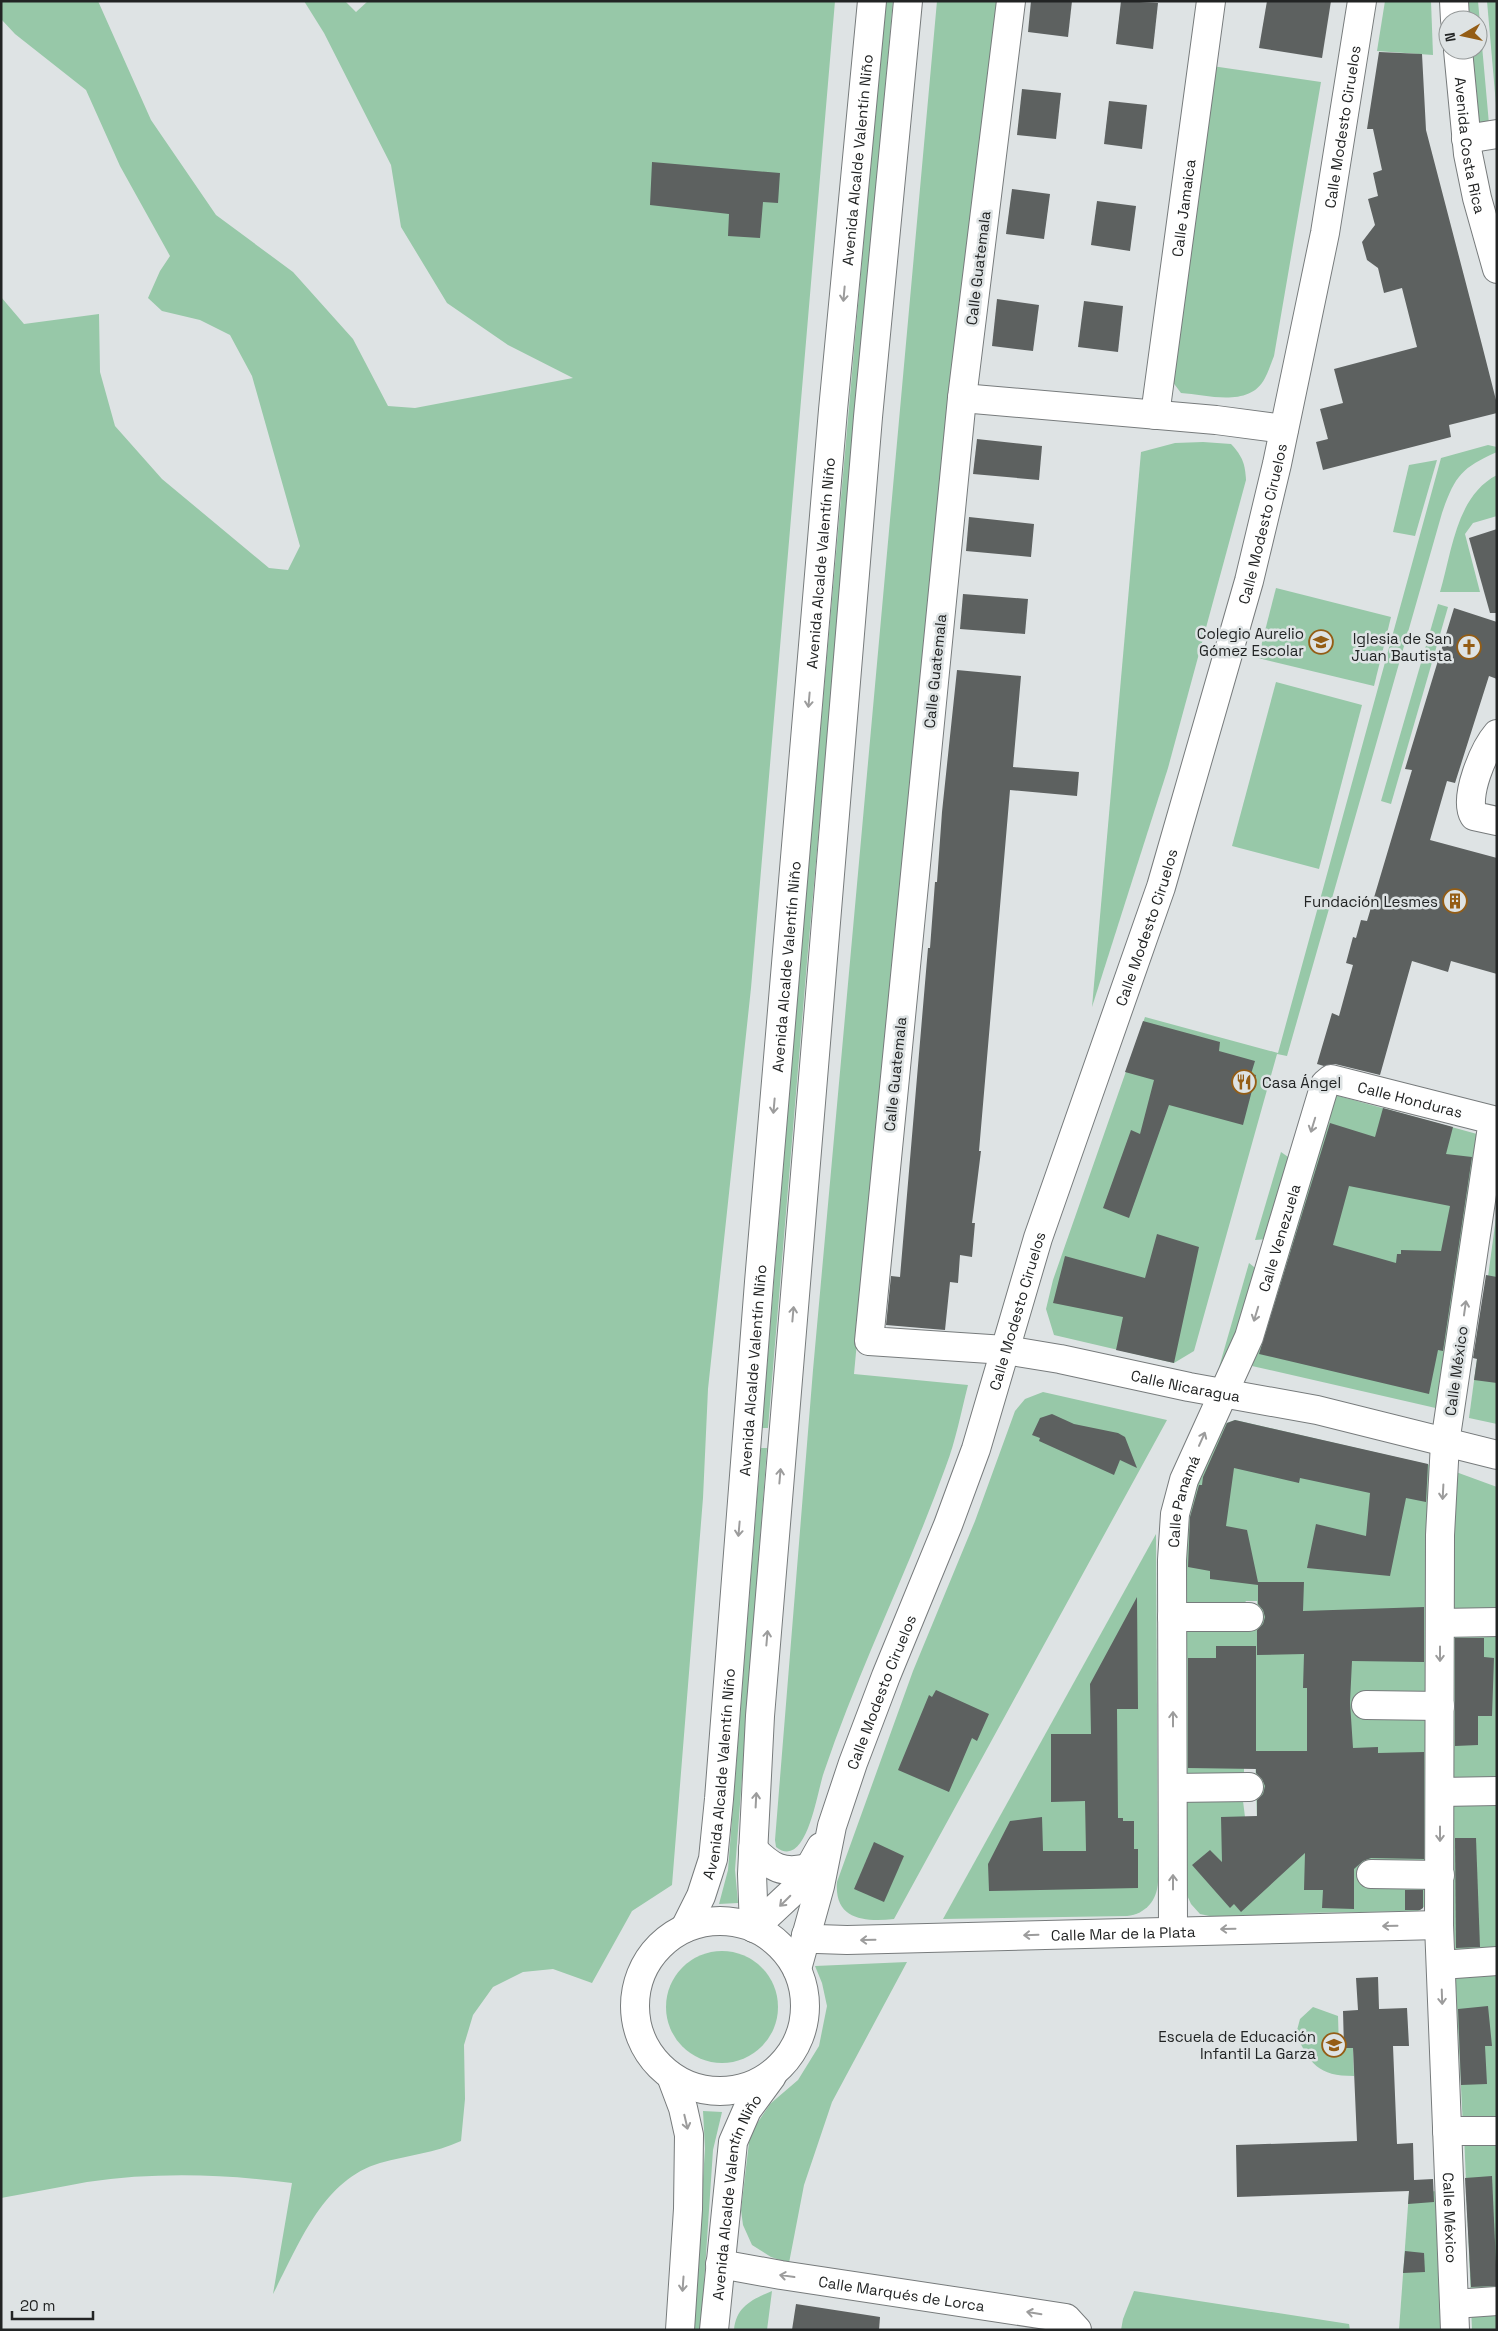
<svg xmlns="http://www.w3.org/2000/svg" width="1498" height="2331" font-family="'Space Grotesk',sans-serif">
<rect width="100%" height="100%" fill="#dee3e4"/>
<g fill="#97c8a8">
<path d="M1 1H98L151 120 216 215 293 272 353 339 388 406 415 408 573 378 508 345 447 303 401 227 391 165 324 33 304 1H345L356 12 368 1H835L751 988 708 1389 703 1498 672 1885 632 1911 592 1983 553 1969 523 1972 493 1987 473 2015 464 2045 465 2099 461 2141C435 2153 408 2155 380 2163 322 2180 299 2245 273 2294L292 2183C225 2174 155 2172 87 2182 59 2187 30 2193 1 2198V297L24 324 99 314 100 372 115 426 162 479 269 568 288 570 300 546 252 376 230 335 200 320 162 311 148 298 160 271 170 256 120 166 86 90 15 34 1 19Z"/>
<polygon points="885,1 893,1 807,962 768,1428 762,1428 801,949"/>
<path d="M937 1H1000L872 1180 854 1374 968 1385C961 1412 956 1440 946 1466 909 1569 859 1668 824 1772 817 1791 807 1871 776 1847L775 1840 813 1370Z"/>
<polygon points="1385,1 1431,1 1433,55 1377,51"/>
<polygon points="1468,1 1478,1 1489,124 1475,123 1469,50 1478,50 1478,20 1467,20"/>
<polygon points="1487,1 1497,1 1497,116"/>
<path d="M1212 66 1321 82 1274 356C1271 363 1269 371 1265 378 1250 408 1208 395 1181 393L1172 381Z"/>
<path d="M1203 442 1231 444C1243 457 1245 464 1246 480L1168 768 1092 1007 1141 452 1175 443Z"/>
<path d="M1488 445 1497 447V452C1461 468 1455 476 1442 513L1287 1056 1277 1054 1194 1351 1174 1363 1054 1335 1046 1309 1053 1280 1145 1017 1278 1053 1441 458Z"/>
<polygon points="1437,460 1415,536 1393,532 1409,465"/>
<path d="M1497 475V516L1473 523 1465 534 1480 592H1440C1452 552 1456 496 1497 475Z"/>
<polygon points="1276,588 1391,617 1374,686 1258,658"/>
<polygon points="1438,604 1448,607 1391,804 1381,801"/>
<polygon points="1276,682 1362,705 1319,869 1232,846"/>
<polygon points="1335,1095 1477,1134 1440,1409 1252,1366 1320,1132 1325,1134 1330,1120 1324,1117"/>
<polygon points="1281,1152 1291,1159 1268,1239 1255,1240"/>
<polygon points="1497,1210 1497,1424 1469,1418"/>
<polygon points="1249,1263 1259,1271 1225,1372 1218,1371"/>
<path d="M1043 1392 1167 1420 894 1919C865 1922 834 1920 837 1882L913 1671 975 1521 1015 1411 1025 1399Z"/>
<polygon points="1235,1420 1430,1465 1428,1904 1418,1911 1304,1913 1219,1918 1200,1914 1191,1904 1186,1893 1186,1794 1242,1793 1245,1817 1257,1822 1255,1751 1244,1752 1244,1774 1184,1781 1185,1621 1258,1618 1257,1601 1246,1601 1237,1614 1185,1612 1182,1567 1195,1484 1221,1425"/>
<polygon points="761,1448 767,1448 735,1870 738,1903 719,1904 728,1870"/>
<polygon points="1456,1472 1497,1487 1497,1617 1452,1616 1451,1494"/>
<path d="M1156 1534 1158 1882C1157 1900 1146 1914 1127 1916L943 1919Z"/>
<polygon points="1454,1629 1497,1629 1497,1787 1451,1786"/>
<polygon points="1452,1797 1497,1797 1497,1956 1455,1958 1450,1838"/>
<circle cx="722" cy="2007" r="56"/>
<polygon points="907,1962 832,2102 804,2185 789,2263 771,2257 752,2245 743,2225 741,2210 750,2134 770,2104 798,2080 819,2046 827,2006 822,1983 815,1966"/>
<polygon points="1497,1966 1497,2125 1463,2127 1455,1968"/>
<path d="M1313 2007 1338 2016 1339 2048H1353L1354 2076C1318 2076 1310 2064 1296 2034L1300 2019Z"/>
<polygon points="703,2111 722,2112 713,2150 701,2330 693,2330 705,2149"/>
<polygon points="1464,2134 1497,2135 1497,2296 1471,2299"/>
<polygon points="1442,2191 1448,2330 1399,2330 1409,2192"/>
<path d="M772 2291 767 2330H734C736 2306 753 2299 772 2291Z"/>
<polygon points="1134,2291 1349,2324 1350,2330 1121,2330 1123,2319"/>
<polygon points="1497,2304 1497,2330 1472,2330 1471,2306"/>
</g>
<g fill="#5d6160" fill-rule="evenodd">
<polygon points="1031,1 1072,1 1068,37 1028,32"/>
<polygon points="1121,1 1158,3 1153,49 1116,44"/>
<polygon points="1267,1 1331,1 1322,58 1259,48"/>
<polygon points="1379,52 1422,54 1426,130 1482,345 1497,404 1497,413 1449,425 1451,437 1323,470 1316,442 1328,439 1320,409 1343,403 1334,369 1417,347 1402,288 1384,293 1378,268 1367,260 1362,242 1375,225 1368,199 1378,196 1373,173 1382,170 1373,129 1367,129"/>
<polygon points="1022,89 1061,93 1056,139 1017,135"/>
<polygon points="1109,101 1147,105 1142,149 1104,144"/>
<polygon points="652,162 780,173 778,203 763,202 760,238 728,236 729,214 650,205"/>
<polygon points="1012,189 1050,194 1044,239 1006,234"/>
<polygon points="1097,201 1136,206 1130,251 1091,245"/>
<polygon points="997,299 1039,305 1033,351 992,346"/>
<polygon points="1084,301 1123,306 1118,352 1078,347"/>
<polygon points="977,439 1042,446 1039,480 973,474"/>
<polygon points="969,517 1034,524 1031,557 966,551"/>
<polygon points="1497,529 1497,613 1490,613 1469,538"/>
<polygon points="963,594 1028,599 1025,634 960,629"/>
<polygon points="1454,608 1497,622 1497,679 1489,676 1455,783 1447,781 1430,840 1497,858 1497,974 1451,961 1448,972 1412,961 1380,1075 1335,1064 1324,1066 1317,1064 1332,1013 1339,1016 1353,965 1346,963 1353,937 1356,938 1361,920 1367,921 1412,770 1405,769"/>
<polygon points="957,670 1021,676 1013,767 1079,772 1077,796 1010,790 979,1151 981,1151 972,1223 975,1223 972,1257 960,1255 958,1283 950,1282 945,1330 886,1325 891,1276 900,1277 928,948 930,948 935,882 937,882 942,812"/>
<polygon points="1143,1021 1220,1042 1219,1051 1255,1061 1251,1074 1256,1075 1243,1125 1169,1105 1129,1218 1103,1208 1131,1130 1140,1134 1154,1080 1125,1072"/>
<path d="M1383 1108 1453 1127 1446 1154 1472 1157 1443 1351 1438 1350 1429 1394 1259 1354 1330 1123 1375 1137ZM1349 1186 1450 1206 1441 1251 1401 1250V1254H1397L1396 1263 1333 1245Z"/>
<polygon points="1157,1234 1199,1247 1174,1363 1116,1350 1123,1317 1053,1303 1065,1256 1145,1278"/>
<polygon points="1486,1275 1497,1277 1497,1383 1474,1380 1477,1359 1473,1358"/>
<polygon points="1052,1414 1074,1424 1118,1433 1125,1437 1137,1468 1120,1460 1114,1475 1039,1441 1040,1438 1032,1435 1040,1418"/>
<polygon points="1235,1420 1428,1464 1426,1502 1406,1498 1390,1576 1307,1568 1316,1524 1366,1536 1370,1493 1300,1478 1299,1483 1234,1468 1226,1526 1247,1530 1258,1582 1304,1582 1303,1611 1424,1607 1424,1662 1352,1661 1350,1702 1353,1748 1378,1747 1378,1753 1424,1752 1424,1859 1371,1858 1363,1861 1354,1869 1354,1909 1322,1908 1323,1890 1304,1890 1305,1853 1241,1912 1234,1904 1230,1908 1192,1865 1210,1850 1222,1862 1221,1817 1257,1816 1257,1800 1263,1794 1265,1786 1262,1779 1256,1773 1256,1769 1188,1768 1188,1658 1216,1658 1216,1646 1256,1646 1256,1751 1307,1751 1307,1688 1303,1688 1304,1654 1257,1655 1257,1630 1263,1624 1265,1617 1263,1610 1258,1604 1258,1585 1210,1579 1210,1571 1188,1567 1190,1517 1199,1485 1202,1485 1203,1477 1227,1423"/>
<polygon points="1137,1597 1138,1709 1117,1709 1118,1818 1123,1818 1123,1821 1134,1821 1134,1849 1138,1849 1138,1888 989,1891 988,1864 1010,1821 1042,1817 1043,1851 1086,1851 1085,1801 1051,1802 1051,1734 1091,1734 1090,1684"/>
<polygon points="1455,1638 1484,1638 1484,1657 1494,1658 1492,1716 1478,1716 1478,1745 1455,1746"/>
<polygon points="936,1690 989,1714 977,1741 972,1738 949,1792 898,1770 929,1695 932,1697"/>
<polygon points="1455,1838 1476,1838 1480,1947 1456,1948"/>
<polygon points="874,1842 904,1856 884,1902 854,1889"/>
<polygon points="1405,1890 1423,1890 1423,1908 1420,1910 1405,1910"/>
<polygon points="1378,1977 1379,2009 1407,2008 1409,2046 1393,2046 1397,2144 1413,2143 1414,2180 1433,2179 1434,2202 1408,2204 1409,2191 1237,2197 1236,2145 1357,2141 1353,2048 1344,2048 1343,2011 1358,2010 1356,1978"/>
<polygon points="1488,2006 1492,2046 1485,2046 1487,2084 1461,2085 1458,2009"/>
<polygon points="1492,2176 1497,2286 1471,2287 1465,2178"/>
<polygon points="1405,2251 1424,2253 1425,2272 1403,2273"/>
<polygon points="796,2304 880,2317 879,2330 792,2330"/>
</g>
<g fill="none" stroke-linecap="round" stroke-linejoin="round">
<g stroke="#777b7c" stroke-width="30">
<g id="street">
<path id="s1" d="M1011 1 962 398 869 1341 1005 1350 1060 1359 1189 1387 1317 1410 1497 1455"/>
<polyline points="1454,1 1455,20"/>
<path id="s2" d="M1458 50 1468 154 1477 198 1497 269"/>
<polyline points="1466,139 1497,134"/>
<polyline points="962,398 1216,420 1284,429"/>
<path id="s3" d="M1155 415 1211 1"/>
<path d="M1497 734C1484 749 1463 798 1474 816L1497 821"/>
<polyline points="1172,1617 1249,1617"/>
<polyline points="1440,1623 1497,1622"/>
<polyline points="1366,1705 1440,1706"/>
<polyline points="1173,1788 1249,1787"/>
<polyline points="1440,1792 1497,1791"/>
<path d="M753 1849C772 1868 782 1874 809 1868"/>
<polyline points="1371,1874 1440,1875"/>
<polyline points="754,1928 799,1886 821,1847"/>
<path id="s4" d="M1173 1930 1172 1560 1175 1514 1184 1480 1249 1337 1325 1084 1331 1079 1493 1120 1445 1443 1440 1535 1439 1925 1455 2330"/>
<path id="s5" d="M806 1935 817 1939 847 1940 1439 1925"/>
<polyline points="1441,1965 1497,1961"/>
<path id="s6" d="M797 1969 820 1886 832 1826 853 1763 886 1676 948 1525 976 1449 1038 1238 1161 887 1249 581 1277 464 1325 233 1362 1"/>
<polyline points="1447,2131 1497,2131"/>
<path id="s7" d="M720 2264 781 2275 1066 2318 1077 2330"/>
<polyline points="1454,2304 1497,2301"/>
</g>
</g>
<g stroke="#777b7c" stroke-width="30">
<g id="secondary">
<circle cx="720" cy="2006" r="85"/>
<path id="s8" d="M685 1928 701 1896 713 1859 719 1799 759 1282 833 410 872 1"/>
<polyline points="754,1928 752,1874 760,1716 868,417 908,1"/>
<polyline points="671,2076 683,2108 689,2135 688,2209 680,2330"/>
<path id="s9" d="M714 2330 733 2142 747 2110 772 2076"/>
</g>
</g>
<use href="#street" stroke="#fff" stroke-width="28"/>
<use href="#secondary" stroke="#fff" stroke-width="28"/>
</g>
<defs><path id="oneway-shaft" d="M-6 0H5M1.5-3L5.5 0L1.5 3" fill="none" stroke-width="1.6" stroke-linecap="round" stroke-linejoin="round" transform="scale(1.25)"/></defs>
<g stroke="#9c9c9c">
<use href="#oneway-shaft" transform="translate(844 294) rotate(95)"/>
<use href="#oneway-shaft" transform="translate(809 700) rotate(95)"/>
<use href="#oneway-shaft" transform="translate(774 1106) rotate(95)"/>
<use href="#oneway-shaft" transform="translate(1313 1125) rotate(107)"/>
<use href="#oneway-shaft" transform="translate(1465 1308) rotate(-82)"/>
<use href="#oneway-shaft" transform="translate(793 1314) rotate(-85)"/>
<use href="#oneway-shaft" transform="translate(1256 1314) rotate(107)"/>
<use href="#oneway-shaft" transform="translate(1202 1439) rotate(-66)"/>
<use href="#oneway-shaft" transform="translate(780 1476) rotate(-85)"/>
<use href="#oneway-shaft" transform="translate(1443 1492) rotate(93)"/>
<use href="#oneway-shaft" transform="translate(739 1529) rotate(95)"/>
<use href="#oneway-shaft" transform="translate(767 1638) rotate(-85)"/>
<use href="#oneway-shaft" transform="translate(1440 1654) rotate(90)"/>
<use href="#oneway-shaft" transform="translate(1173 1719) rotate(-90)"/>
<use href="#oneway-shaft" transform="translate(756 1800) rotate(-87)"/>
<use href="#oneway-shaft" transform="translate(1440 1834) rotate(90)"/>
<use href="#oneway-shaft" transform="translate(1173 1882) rotate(-90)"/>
<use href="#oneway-shaft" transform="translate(785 1901) rotate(135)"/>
<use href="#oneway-shaft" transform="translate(1390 1926) rotate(179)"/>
<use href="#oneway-shaft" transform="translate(1228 1929) rotate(179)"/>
<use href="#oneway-shaft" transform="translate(1031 1935) rotate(178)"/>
<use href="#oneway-shaft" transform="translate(868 1940) rotate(179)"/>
<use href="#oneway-shaft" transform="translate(1442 1997) rotate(88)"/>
<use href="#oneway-shaft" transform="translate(686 2122) rotate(77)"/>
<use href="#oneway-shaft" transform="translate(787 2276) rotate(-172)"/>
<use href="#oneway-shaft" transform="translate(683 2284) rotate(94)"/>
<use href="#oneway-shaft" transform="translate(1034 2313) rotate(-171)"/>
</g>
<defs>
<g id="school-ring" transform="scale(1.25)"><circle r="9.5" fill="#dee3e4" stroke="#945d15" stroke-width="1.5"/><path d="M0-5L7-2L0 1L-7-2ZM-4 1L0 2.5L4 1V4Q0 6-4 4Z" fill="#945d15"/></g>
<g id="church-ring" transform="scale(1.25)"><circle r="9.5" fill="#dee3e4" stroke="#945d15" stroke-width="1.5"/><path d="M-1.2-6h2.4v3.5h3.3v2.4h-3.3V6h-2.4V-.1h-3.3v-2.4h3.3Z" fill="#945d15"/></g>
<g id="building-ring" transform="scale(1.25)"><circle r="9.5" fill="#dee3e4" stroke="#945d15" stroke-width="1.5"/><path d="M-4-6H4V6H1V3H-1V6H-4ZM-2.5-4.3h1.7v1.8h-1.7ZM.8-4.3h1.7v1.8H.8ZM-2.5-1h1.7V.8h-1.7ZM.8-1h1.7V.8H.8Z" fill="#945d15"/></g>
<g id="restaurant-ring" transform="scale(1.25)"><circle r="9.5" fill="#dee3e4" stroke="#945d15" stroke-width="1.5"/><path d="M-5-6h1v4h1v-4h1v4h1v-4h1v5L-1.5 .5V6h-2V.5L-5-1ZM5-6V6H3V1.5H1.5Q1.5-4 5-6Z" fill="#945d15"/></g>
</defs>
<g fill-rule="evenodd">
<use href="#school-ring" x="1321" y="642"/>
<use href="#church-ring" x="1469" y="647"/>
<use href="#building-ring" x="1455" y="901"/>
<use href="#restaurant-ring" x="1244" y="1082"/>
<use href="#school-ring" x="1334" y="2045"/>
</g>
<g text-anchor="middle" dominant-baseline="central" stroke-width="5" stroke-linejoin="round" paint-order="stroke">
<g font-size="15" fill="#222424" stroke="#dee3e4">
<text stroke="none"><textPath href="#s6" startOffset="1925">Calle Modesto Ciruelos</textPath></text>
<text stroke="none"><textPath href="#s2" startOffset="96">Avenida Costa Rica</textPath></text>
<text stroke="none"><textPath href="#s8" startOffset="1780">Avenida Alcalde Valentín Niño</textPath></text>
<text stroke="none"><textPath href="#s3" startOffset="209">Calle Jamaica</textPath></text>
<text transform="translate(978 268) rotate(-83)">Calle Guatemala</text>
<text stroke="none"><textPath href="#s6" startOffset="1520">Calle Modesto Ciruelos</textPath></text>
<text stroke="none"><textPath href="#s8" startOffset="1375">Avenida Alcalde Valentín Niño</textPath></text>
<text transform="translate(935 671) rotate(-84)">Calle Guatemala</text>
<text stroke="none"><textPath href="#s6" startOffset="1100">Calle Modesto Ciruelos</textPath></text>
<text stroke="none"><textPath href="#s8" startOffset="970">Avenida Alcalde Valentín Niño</textPath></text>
<text transform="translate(895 1074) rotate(-84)">Calle Guatemala</text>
<text stroke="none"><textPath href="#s4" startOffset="962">Calle Honduras</textPath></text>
<text stroke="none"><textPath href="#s4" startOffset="712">Calle Venezuela</textPath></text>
<text stroke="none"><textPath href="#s6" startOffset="695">Calle Modesto Ciruelos</textPath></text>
<text stroke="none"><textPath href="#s8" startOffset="565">Avenida Alcalde Valentín Niño</textPath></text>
<text transform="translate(1456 1371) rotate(-82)">Calle México</text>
<text stroke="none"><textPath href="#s1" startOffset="1668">Calle Nicaragua</textPath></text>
<text stroke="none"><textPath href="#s4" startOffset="430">Calle Panamá</textPath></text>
<text stroke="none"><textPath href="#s6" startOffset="290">Calle Modesto Ciruelos</textPath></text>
<text stroke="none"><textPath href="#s8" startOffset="160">Avenida Alcalde Valentín Niño</textPath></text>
<text stroke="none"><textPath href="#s5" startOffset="318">Calle Mar de la Plata</textPath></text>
<text stroke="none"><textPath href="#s9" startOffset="136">Avenida Alcalde Valentín Niño</textPath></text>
<text stroke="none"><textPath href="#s4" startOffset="2149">Calle México</textPath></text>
<text stroke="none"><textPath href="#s7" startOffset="184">Calle Marqués de Lorca</textPath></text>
</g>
<g font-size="15" fill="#222424" stroke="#dee3e4" text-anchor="end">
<text x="1304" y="633">Colegio Aurelio<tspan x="1304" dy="17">Gómez Escolar</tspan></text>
<text x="1452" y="638">Iglesia de San<tspan x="1452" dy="17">Juan Bautista</tspan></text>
<text x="1438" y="901">Fundación Lesmes</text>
<text x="1262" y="1082" text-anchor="start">Casa Ángel</text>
<text x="1316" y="2036">Escuela de Educación<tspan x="1316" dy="17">Infantil La Garza</tspan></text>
</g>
</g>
<rect width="1498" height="2331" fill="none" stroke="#222424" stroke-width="5"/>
<g transform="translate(1463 35) rotate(261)"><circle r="24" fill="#dee3e4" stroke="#939797"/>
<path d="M0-4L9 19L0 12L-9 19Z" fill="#945d15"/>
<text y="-8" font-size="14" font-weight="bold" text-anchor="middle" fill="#222424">N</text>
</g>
<path d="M12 2311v8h81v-8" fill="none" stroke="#222424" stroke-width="2.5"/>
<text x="20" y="2311" font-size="15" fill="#222424" stroke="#dee3e4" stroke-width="4" paint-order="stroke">20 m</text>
</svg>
